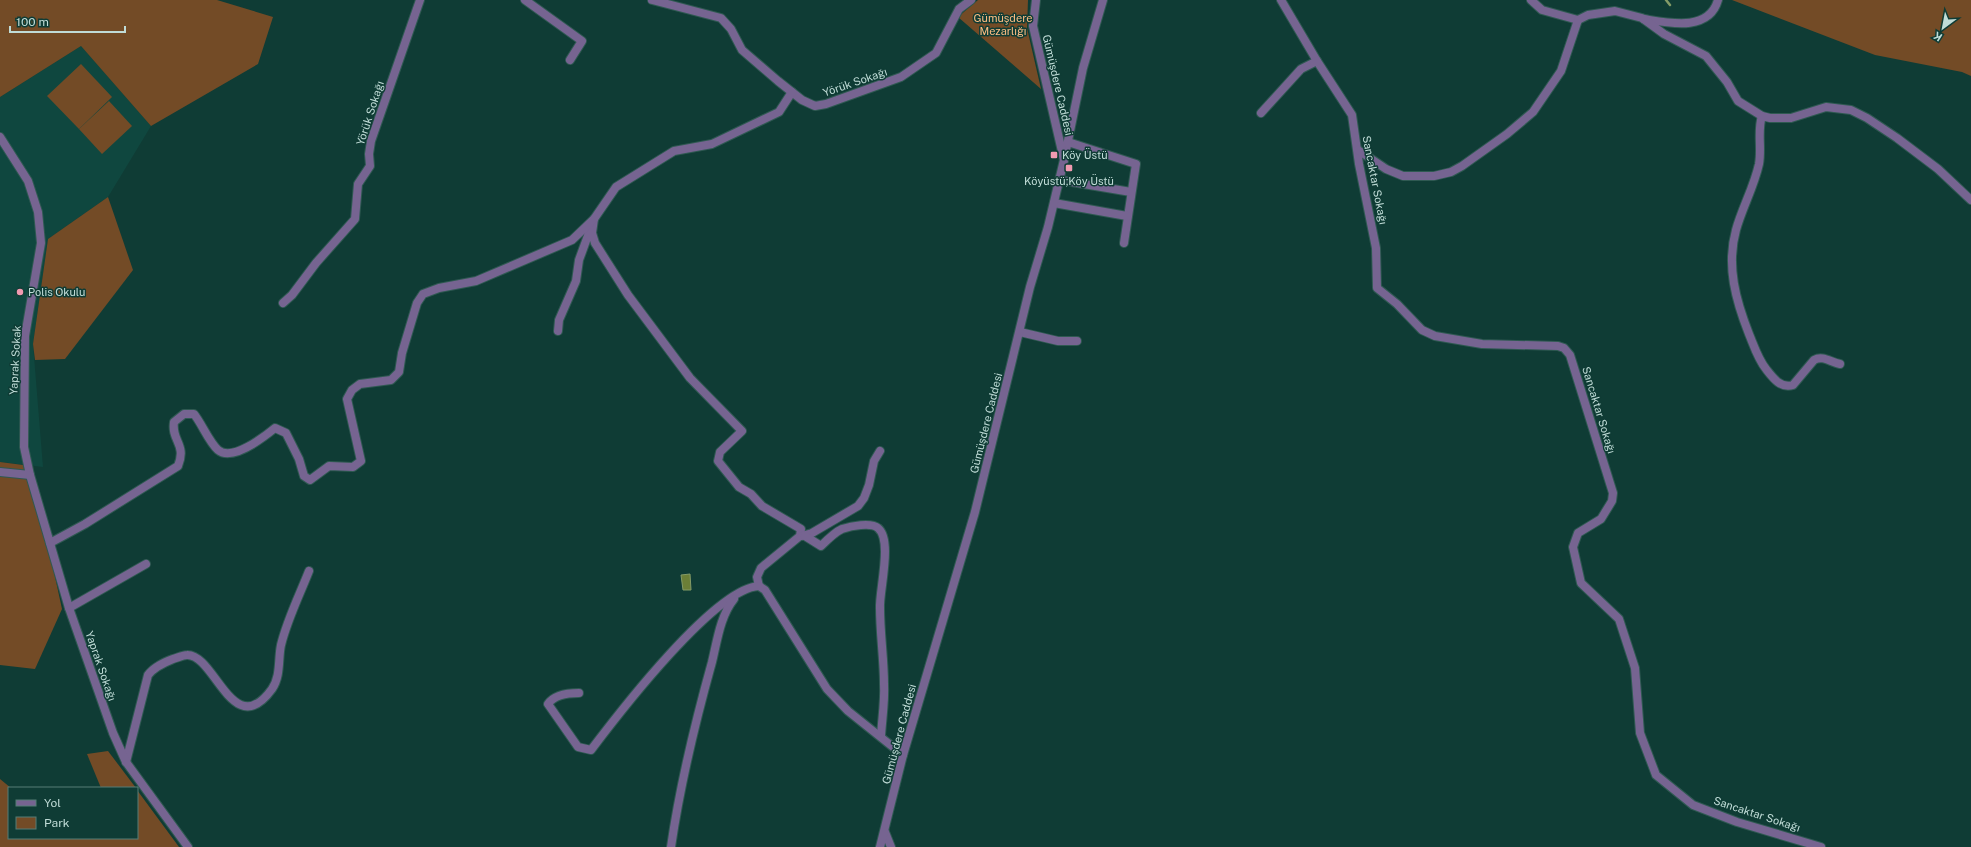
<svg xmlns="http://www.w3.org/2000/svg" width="1971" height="847" font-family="'Public Sans',sans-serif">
<rect width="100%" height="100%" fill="#0f3c35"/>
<polygon fill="#0f473f" points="81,46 151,126 108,197 48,239 33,344 43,467 0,462 0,97"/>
<g fill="#734b26">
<polygon points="0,0 217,0 273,17 258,64 151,126 81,46 0,97"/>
<polygon points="978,0 1028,0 1027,28 1041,89 958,17"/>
<polygon points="1732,0 1971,0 1971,76 1962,72 1875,55"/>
<polygon points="81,64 112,97 79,129 47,96"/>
<polygon points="109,101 132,126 102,154 79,129"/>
<polygon points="108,197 133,270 65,359 35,360 33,344 48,239"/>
<polygon points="0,462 31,466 62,609 35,669 0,665"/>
<polygon points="108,751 136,788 101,788 87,754"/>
<polygon points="0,779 11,788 9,788 9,838 137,838 137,790 179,847 0,847"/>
</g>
<polygon fill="#6b7f37" stroke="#849b67" points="690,574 691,590 683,590 681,575"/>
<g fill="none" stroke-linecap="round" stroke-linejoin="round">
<polyline stroke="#849b67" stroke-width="2.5" points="1666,0 1670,5"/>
<g stroke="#2f5952" stroke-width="10">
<g id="minor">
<polyline points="525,0 582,41 570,60"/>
<polyline points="652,0 721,18 731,29 742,50 778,81 802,100 815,106 826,104 901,77 936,53 959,9 971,0"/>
<polyline points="1281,0 1317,61 1352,115 1359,164 1376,248 1377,288 1397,304 1422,330 1435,336 1482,344 1558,346 1564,348 1570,355 1613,493 1612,501 1601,519 1578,533 1573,547 1581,583 1619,619 1635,668 1640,733 1656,775 1693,805 1737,822 1821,847"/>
<polyline points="1531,0 1542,10 1578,20"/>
<path d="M1644 19C1669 23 1709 32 1718 0"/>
<polyline points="1261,113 1301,69 1317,61"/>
<path d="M1762 116C1757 131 1762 148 1759 164 1754 187 1742 208 1736 230 1726 266 1736 301 1749 334 1754 346 1758 359 1766 369 1773 378 1781 389 1793 385L1814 360C1823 355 1830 362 1840 364"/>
<polyline points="0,137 28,181 38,212 41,243 25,336 24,447 30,475 0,472"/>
<polyline points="1068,142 1136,164 1124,243"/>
<polyline points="1358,150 1386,169 1403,176 1434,176 1451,172 1462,166 1507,134 1533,112 1561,71 1578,20 1588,15 1615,11 1642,18 1664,34 1706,56 1727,82 1738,101 1762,116 1770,118 1791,118 1826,107 1851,110 1867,118 1897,138 1938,169 1971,200"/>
<polyline points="1064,160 1083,68 1103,0"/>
<polyline points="1060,180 1131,192"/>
<polyline points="1054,203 1127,216"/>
<polyline points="283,303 292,295 316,263 355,219 358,184 370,166 369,154 371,141 420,0"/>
<polyline points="558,331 559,320 576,281 579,260 594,219 592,233 595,243 628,295 690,378 742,431 720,452 718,461 739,487 751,494 762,506 801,529 800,536 761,568 757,577 759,586"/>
<polyline points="1020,332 1058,341 1077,341"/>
<polyline points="802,536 812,533 858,506 864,498 869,485 874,461 880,451"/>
<path d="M805 536 821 546C827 540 835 532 842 529 851 526 871 522 878 528 893 540 879 591 880 608 880 634 884 659 884 684 885 701 882 719 881 736"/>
<path d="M50 543 85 524 178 466C187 444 171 441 174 422L184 414H194C202 424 209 442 218 450 232 462 264 437 275 428L286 433 299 459 304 476 310 480 329 466 353 467 361 461 347 399 352 390 360 384 391 380 399 372 402 353 417 303 423 294 439 288 476 281 572 240 594 219 616 187 674 151 712 144 779 112 792 92"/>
<polyline points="69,608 146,564"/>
<path d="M579 693C568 693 554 695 548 704L578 747 591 750C619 713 715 588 759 586L765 590 827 689 848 711 903 755"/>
<path d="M126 762 148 675C154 667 163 663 173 659 177 658 183 655 187 655 215 654 233 743 272 689 281 676 278 659 281 645 287 620 300 594 309 571"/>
<path d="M671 847C680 785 695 723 712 662 717 642 720 616 734 599"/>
</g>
</g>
<g stroke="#2f5952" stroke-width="10">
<g id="tertiary">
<polyline points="30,475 69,608 113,733 126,762 188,847"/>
<polyline points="885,832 891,847"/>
<polyline points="880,847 903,755 975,512 1030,287 1048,227 1064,160 1033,26 1036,0"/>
</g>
</g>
<use href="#minor" stroke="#766491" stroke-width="8"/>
<use href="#tertiary" stroke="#766491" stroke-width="8"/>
</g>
<g fill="#f19ab1" stroke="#0f3c35" stroke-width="1.5">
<rect x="1050" y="151" width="8" height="8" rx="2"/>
<rect x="1065" y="164" width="8" height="8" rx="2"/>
<circle cx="20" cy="292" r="4"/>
</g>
<g text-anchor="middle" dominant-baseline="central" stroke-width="3" stroke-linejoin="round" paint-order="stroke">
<g font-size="11" fill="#fdbd83" stroke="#0f3c35">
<text x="1003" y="18">Gümüşdere<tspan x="1003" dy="13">Mezarlığı</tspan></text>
</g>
<g font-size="11" fill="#c0dcd7" stroke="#0f3c35">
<text transform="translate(855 82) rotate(-19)">Yörük Sokağı</text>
<text transform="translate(1058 85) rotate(77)">Gümüşdere Caddesi</text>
<text transform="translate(370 113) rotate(-72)">Yörük Sokağı</text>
<text transform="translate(1375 180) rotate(79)">Sancaktar Sokağı</text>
<text transform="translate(15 360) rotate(-87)">Yaprak Sokak</text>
<text transform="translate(1599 410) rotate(73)">Sancaktar Sokağı</text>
<text transform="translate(986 423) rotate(-76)">Gümüşdere Caddesi</text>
<text transform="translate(101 666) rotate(71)">Yaprak Sokağı</text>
<text transform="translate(899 734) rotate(-75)">Gümüşdere Caddesi</text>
<text transform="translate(1757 814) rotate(18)">Sancaktar Sokağı</text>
</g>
<g font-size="11" fill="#c0dcd7" stroke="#0f3c35" text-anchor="start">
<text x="1062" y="155">Köy Üstü</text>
<text x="1069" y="181" text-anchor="middle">Köyüstü;Köy Üstü</text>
<text x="28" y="292">Polis Okulu</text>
</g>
</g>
<rect x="8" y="787" width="130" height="52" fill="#0f3c35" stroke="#567c76"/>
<rect x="16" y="800" width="20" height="6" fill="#766491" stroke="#567c76"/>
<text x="44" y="807" font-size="12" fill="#c0dcd7">Yol</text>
<rect x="16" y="817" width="20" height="12" fill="#734b26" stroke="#567c76"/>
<text x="44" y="827" font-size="12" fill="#c0dcd7">Park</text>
<g transform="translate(1943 28) rotate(212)" stroke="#0f3c35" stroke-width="3" paint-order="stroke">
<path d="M0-3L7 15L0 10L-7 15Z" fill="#c0dcd7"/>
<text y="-6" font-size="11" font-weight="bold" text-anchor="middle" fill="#c0dcd7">K</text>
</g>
<path d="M10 26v6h115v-6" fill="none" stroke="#c0dcd7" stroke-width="2"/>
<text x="16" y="26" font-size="12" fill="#c0dcd7" stroke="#0f3c35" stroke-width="3" paint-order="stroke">100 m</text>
</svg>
